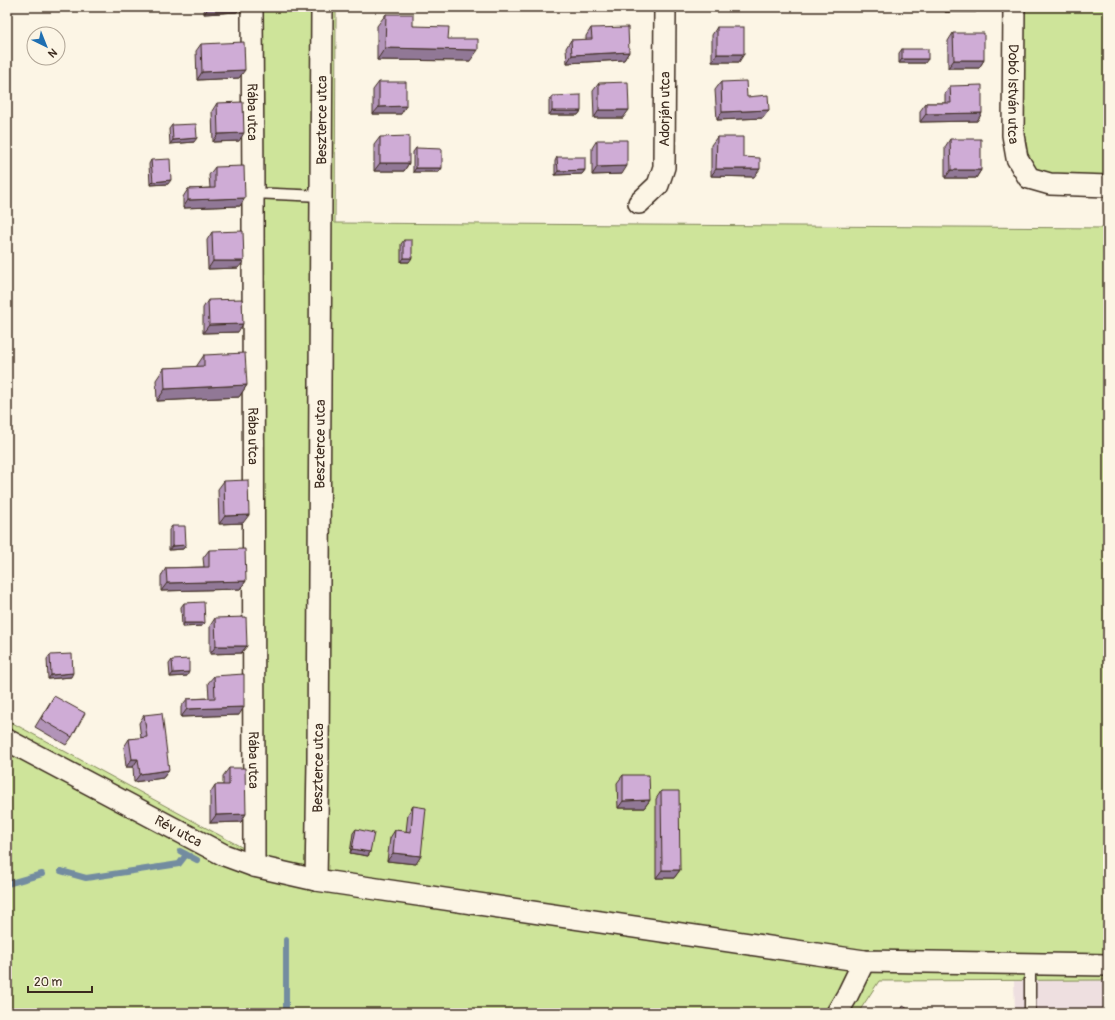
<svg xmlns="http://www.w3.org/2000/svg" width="1115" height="1020" font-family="Pangolin,sans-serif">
<rect width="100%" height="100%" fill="#fcf5e5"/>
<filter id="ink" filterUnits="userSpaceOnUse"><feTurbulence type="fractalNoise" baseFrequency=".025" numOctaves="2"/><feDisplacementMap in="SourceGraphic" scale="8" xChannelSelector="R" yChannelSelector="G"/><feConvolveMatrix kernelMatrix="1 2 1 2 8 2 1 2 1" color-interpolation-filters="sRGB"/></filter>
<g filter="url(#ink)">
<polygon fill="#eedfe0" points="1108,980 1108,1013 1015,1013 1014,981"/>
<g fill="#cee49a" stroke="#84875c">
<polygon points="242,7 336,7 335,223 1108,228 1108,980 879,981 858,1013 7,1013 7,720 245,849"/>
<polygon points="1021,7 1108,7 1108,175 1050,176 1034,169 1025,156 1020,126"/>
</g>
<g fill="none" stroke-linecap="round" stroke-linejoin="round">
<g stroke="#738ca0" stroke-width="6">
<polyline points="180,851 197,860"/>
<polyline points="61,871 86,878 179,864 186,855"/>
<polyline points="7,884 42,874"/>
<polyline points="286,940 286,1013"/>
</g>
<g stroke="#3b2a1e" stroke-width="13">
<g id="lane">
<polyline points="253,193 321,196"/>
<polyline points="1030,1013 1030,964"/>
</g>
</g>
<g stroke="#3b2a1e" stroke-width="24">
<g id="street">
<path id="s1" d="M252 7 253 193 254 866"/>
<path id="s2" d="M1014 7 1013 135 1017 158 1029 178 1050 184 1108 186"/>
<path id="s3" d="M639 203 658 185 664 167 665 7"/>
<path id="s4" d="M7 740 224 855 254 866 316 880 864 961 1108 965"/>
<path id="s5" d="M316 880 318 761 322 7"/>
<polyline points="837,1013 847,996 864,961"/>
</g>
</g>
<use href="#lane" stroke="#fcf5e5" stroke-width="10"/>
<use href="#street" stroke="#fcf5e5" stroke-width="21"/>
</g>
<g fill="#b294b8" stroke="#3b2a1e">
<polygon points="204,7 240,7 237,12 204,14"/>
<polygon points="945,7 980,7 976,12 945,12"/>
<polygon points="386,14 413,26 448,39 470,61 377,60 377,26"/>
<polygon points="717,27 739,62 712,62 712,35"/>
<polygon points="591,28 629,52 624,60 567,63 566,48 571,40 586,40 586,36"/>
<polygon points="953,33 984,60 979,68 948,68 948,41"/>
<polygon points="201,44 239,78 197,80 196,51"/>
<polygon points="902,49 925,63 899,63 899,53"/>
<polygon points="379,82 401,114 373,114 373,90"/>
<polygon points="721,82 747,97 763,118 717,120 715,90"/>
<polygon points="599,83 623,118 594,118 593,91"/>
<polygon points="950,86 982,113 977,121 920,122 920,111 926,103 945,103 945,94"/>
<polygon points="552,96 581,111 578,115 549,115 549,100"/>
<polygon points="217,103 239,141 213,142 212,111"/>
<polygon points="172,125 194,142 170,144 169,129"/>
<polygon points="380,137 409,163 404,171 374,171 374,145"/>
<polygon points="717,137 743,157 754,177 711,176 711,145"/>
<polygon points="950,139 981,170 976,178 945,178 945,147"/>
<polygon points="597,140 622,174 592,175 592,148"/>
<polygon points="416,148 442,168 439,172 413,172 413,152"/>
<polygon points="557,157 585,170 582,174 555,175 555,161"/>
<polygon points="151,160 168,184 150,185 149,164"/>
<polygon points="215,167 240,206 183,208 183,197 188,189 210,188 209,175"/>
<polygon points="212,232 238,268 208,269 207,240"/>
<polygon points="404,240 409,262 401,262 401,244"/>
<polygon points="208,300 238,332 203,333 203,308"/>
<polygon points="204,355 247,385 239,397 157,401 156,380 164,368 196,367"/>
<polygon points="224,481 243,523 219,524 218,489"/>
<polygon points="172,526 186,545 183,549 169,550 169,530"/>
<polygon points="209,550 246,581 240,589 161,591 161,576 166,568 204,567 203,558"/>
<polygon points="184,603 205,623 202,626 182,627 181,607"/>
<polygon points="215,618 247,646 241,653 210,654 210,626"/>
<polygon points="50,655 71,677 48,679 47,659"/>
<polygon points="172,660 187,676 170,677 169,664"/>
<polygon points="214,676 239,715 181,717 181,707 187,699 209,698 208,683"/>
<polygon points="54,696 72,737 66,745 35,727 49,704"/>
<polygon points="144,715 169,770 163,778 134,782 133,767 126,767 124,747 129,739 141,738 139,723"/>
<polygon points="229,768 241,822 210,823 210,793 215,785 223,785 223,776"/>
<polygon points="623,775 650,800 644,808 618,808 617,783"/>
<polygon points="661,791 680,870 674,878 656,878 656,799"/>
<polygon points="413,806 416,864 387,861 390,838 395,830 406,832 408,814"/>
<polygon points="356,829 370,852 368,856 350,853 353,833"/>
</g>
<g fill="#917896" stroke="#3b2a1e">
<polygon points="209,7 240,7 237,12 204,14"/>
<polygon points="714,7 744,7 742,10 712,10"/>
<polygon points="753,7 785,7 784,9 751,9"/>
<polygon points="948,7 980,7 976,12 945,12"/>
<polygon points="385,48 478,50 470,61 377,60"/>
<polygon points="629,52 624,60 567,63 572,55"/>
<polygon points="717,54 744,54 739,62 712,62"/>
<polygon points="902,59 928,59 925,63 899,63"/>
<polygon points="954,60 984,60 979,68 948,68"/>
<polygon points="245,70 239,78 197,80 202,72"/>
<polygon points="406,106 401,114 373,114 379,107"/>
<polygon points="599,110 629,110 623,118 594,118"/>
<polygon points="769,110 763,118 717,120 722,112"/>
<polygon points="552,111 581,111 578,115 549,115"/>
<polygon points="982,113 977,121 920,122 926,114"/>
<polygon points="244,133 239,141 213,142 218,134"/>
<polygon points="197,138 194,142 170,144 173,140"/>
<polygon points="380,163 409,163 404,171 374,171"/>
<polygon points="627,166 622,174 592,175 597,167"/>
<polygon points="416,168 442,168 439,172 413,172"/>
<polygon points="716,169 760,169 754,177 711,176"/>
<polygon points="585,170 582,174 555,175 558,171"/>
<polygon points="951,170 981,170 976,178 945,178"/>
<polygon points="171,180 168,184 150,185 153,182"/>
<polygon points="245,198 240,206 183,208 188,200"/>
<polygon points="404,258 412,258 409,262 401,262"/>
<polygon points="213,261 244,261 238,268 208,269"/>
<polygon points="243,324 238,332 203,333 209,325"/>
<polygon points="247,385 239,397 157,401 165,389"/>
<polygon points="249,515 243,523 219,524 225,516"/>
<polygon points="186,545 183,549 169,550 172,546"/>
<polygon points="246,581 240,589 161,591 167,583"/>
<polygon points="184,623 205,623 202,626 182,627"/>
<polygon points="216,646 247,646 241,653 210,654"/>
<polygon points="189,672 187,676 170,677 173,673"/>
<polygon points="73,673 71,677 48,679 51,675"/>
<polygon points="244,707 239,715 181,717 187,709"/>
<polygon points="132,759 138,759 133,767 126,767"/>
<polygon points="169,770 163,778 134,782 140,774"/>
<polygon points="650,800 644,808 618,808 623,801"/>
<polygon points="246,814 241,822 210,823 216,815"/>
<polygon points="352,849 370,852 368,856 350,853"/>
<polygon points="393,853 421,856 416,864 387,861"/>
<polygon points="662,870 680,870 674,878 656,878"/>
</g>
<g fill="#cfacd6" stroke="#3b2a1e">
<polygon points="386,14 413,14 413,26 449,27 448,39 478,39 478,50 385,48"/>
<polygon points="628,27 629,52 572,55 571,40 592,39 591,28"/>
<rect x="717" y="27" width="27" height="27"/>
<polygon points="953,33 984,33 984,60 954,60"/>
<polygon points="244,42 245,70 202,72 201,44"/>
<rect x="902" y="49" width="26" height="10"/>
<polygon points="746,81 747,97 768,95 769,110 722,112 721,82"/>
<polygon points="379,82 406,82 406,106 379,107"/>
<polygon points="628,82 629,110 599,110 599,83"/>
<polygon points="982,85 982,113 926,114 926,103 951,103 950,86"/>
<polygon points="581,95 581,111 552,111 552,96"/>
<polygon points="243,102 244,133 218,134 217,103"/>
<polygon points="196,124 197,138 173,140 172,125"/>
<polygon points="409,136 409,163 380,163 380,137"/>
<polygon points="717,137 743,137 743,157 760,158 760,169 716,169"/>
<polygon points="950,139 981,139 981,170 951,170"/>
<polygon points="597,140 627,140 627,166 597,167"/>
<polygon points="416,148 442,149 442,168 416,168"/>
<polygon points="557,157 585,157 585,170 558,171"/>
<polygon points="170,159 171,180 153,182 151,160"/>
<polygon points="244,166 245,198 188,200 188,189 215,188 215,167"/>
<polygon points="243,231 244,261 213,261 212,232"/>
<rect x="404" y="240" width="8" height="18"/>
<polygon points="242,299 243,324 209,325 208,300"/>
<polygon points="245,353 247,385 165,389 164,368 204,366 204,355"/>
<polygon points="248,480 249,515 225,516 224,481"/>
<polygon points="172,526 185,526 186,545 172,546"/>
<polygon points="245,549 246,581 167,583 166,568 209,567 209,550"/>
<polygon points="204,602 205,623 184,623 184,603"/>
<polygon points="246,617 247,646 216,646 215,618"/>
<polygon points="72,654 73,673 51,675 50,655"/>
<polygon points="189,659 189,672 173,673 172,660"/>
<polygon points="244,674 244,707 187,709 187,699 215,698 214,676"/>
<polygon points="54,696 85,713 72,737 41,719"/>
<polygon points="162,713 169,770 140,774 138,759 132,759 129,739 147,737 144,715"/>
<polygon points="229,768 245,768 246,814 216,815 215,785 229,785"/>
<polygon points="623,775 649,775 650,800 623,801"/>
<polygon points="661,791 679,791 680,870 662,870"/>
<polygon points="413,806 426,808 421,856 393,853 395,830 411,832"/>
<polygon points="356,829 374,833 370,852 352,849"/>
<polygon points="903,1006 915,1013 900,1013"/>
</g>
</g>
<g text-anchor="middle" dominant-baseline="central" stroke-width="4" stroke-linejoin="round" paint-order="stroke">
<g font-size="14" fill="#3b2a1e" stroke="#fcf5e5">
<text stroke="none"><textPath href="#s2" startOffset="87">Dobó István utca</textPath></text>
<text stroke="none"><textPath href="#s3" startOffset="103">Adorján utca</textPath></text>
<text stroke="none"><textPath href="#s1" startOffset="105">Rába utca</textPath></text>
<text stroke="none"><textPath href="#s5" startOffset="760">Beszterce utca</textPath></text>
<text stroke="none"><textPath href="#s1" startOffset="429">Rába utca</textPath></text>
<text stroke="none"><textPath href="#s5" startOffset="436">Beszterce utca</textPath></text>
<text stroke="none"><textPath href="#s1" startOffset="753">Rába utca</textPath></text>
<text stroke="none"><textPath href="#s5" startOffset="112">Beszterce utca</textPath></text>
<text stroke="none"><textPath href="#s4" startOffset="194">Rév utca</textPath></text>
</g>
</g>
<rect width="1115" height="1020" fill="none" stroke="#fcf5e5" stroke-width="24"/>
<rect x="12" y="12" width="1091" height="996" fill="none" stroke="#3b2a1e" stroke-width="1.5" filter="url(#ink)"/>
<g transform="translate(46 46) rotate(137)"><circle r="19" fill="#fcf5e5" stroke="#afa495"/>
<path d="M0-3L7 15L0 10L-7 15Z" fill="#1f6fb2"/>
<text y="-6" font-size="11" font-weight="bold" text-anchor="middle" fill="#3b2a1e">N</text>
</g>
<path d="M28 986v6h64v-6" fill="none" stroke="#3b2a1e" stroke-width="2"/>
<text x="34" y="986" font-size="12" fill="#3b2a1e" stroke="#fcf5e5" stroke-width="3" paint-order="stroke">20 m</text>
</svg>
